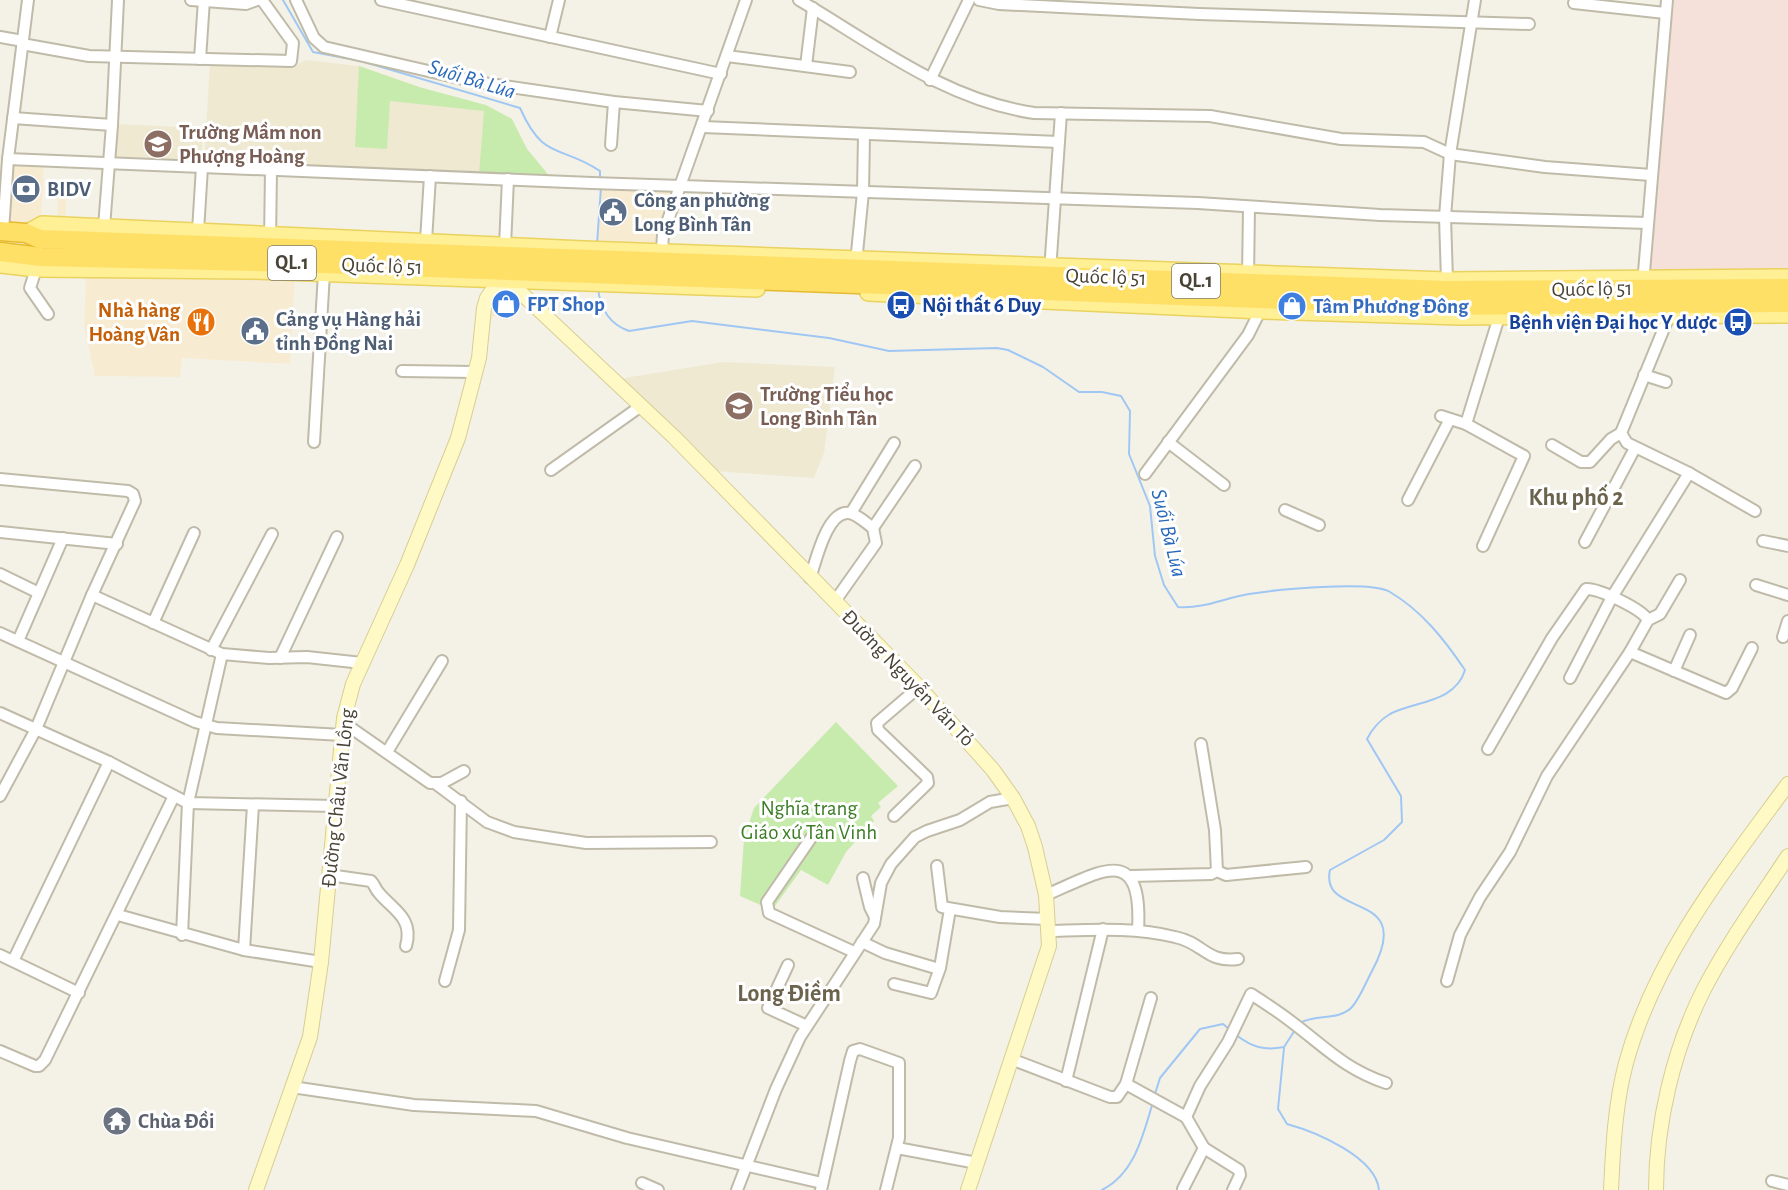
<svg xmlns="http://www.w3.org/2000/svg" width="1788" height="1190" font-family="'Alegreya Sans',sans-serif">
<rect width="100%" height="100%" fill="#f4f2e7"/>
<g fill="#f7ecd1">
<polygon points="11,162 44,165 41,219 25,228 6,227"/>
<polygon points="601,186 678,188 659,247 597,245"/>
<polygon points="58,193 67,194 65,221 57,220"/>
<polygon points="86,274 295,277 290,364 182,358 180,377 95,376 84,326"/>
<polygon points="500,286 524,303 506,318 500,312 487,322 489,309"/>
</g>
<g fill="#eee9d0">
<polygon points="306,60 359,66 512,119 527,149 551,178 204,165 210,62 295,66"/>
<polygon points="115,124 203,128 201,164 112,161"/>
<polygon points="723,362 835,367 824,453 814,478 713,471 618,379"/>
</g>
<polygon fill="#f5e1da" points="1669,0 1788,0 1788,272 1647,273"/>
<g fill="#c7ebad">
<polygon points="359,66 419,87 486,105 512,119 527,149 551,178 479,175 484,111 390,101 387,149 355,147"/>
<polygon points="836,722 898,786 878,803 881,807 871,816 874,821 846,852 828,885 801,870 772,910 740,896 744,838 754,808"/>
</g>
<g fill="none" stroke-linecap="round" stroke-linejoin="round">
<g stroke="#a0c7f4" stroke-width="2">
<path d="M283 0 313 52 361 61 520 108C544 162 560 144 600 171V181"/>
<polyline points="597,244 601,187"/>
<path d="M598 288C600 308 609 324 629 331L692 321 829 338 889 351 997 348 1008 350 1043 367 1079 392H1102L1121 396 1130 411 1129 454 1150 506 1155 556 1164 585 1178 607C1204 609 1224 598 1249 594 1274 590 1371 580 1390 592 1422 611 1444 639 1465 670 1455 703 1415 701 1390 714 1380 720 1372 729 1367 739L1401 796 1402 822 1384 840 1330 870C1319 920 1417 888 1372 971 1366 982 1360 998 1352 1007 1339 1021 1314 1014 1300 1023"/>
<path d="M1236 1035C1252 1047 1264 1051 1284 1047L1295 1030"/>
<path d="M1284 1048 1278 1109 1287 1124C1316 1132 1376 1157 1379 1190"/>
<polyline points="1154,1097 1160,1078 1200,1029 1223,1024 1229,1029"/>
<path d="M1102 1190C1135 1173 1143 1135 1153 1102"/>
</g>
<g stroke="#c0bba9" stroke-width="14">
<g id="street">
<polyline points="191,0 246,4 257,0"/>
<polyline points="296,0 314,38 324,47 476,82 614,102 708,111"/>
<polyline points="381,0 721,74"/>
<path d="M799 0C874 44 945 100 1034 113L1210 116 1341 139 1424 142 1450 154 1545 167 1651 175"/>
<polyline points="979,0 999,4 1199,14 1529,24"/>
<polyline points="1574,3 1665,13"/>
<polyline points="0,37 23,41"/>
<polyline points="550,37 559,0"/>
<polyline points="22,44 89,56 291,61 293,43 262,0"/>
<polyline points="727,56 850,72"/>
<polyline points="200,59 204,0"/>
<polyline points="806,66 813,8"/>
<polyline points="930,80 969,0"/>
<polyline points="13,118 112,125"/>
<polyline points="703,127 1059,142"/>
<polyline points="611,145 614,102"/>
<polyline points="8,159 592,183 1198,203 1380,215 1648,223"/>
<polyline points="104,227 112,125 118,0"/>
<polyline points="3,231 8,159 28,0"/>
<polyline points="198,231 202,167"/>
<polyline points="426,241 430,176"/>
<polyline points="270,242 271,170"/>
<polyline points="505,246 508,179"/>
<polyline points="662,251 663,234 746,0"/>
<polyline points="856,263 863,192 864,135"/>
<polyline points="36,269 30,288 48,314"/>
<polyline points="1050,271 1061,113"/>
<polyline points="1248,279 1249,207"/>
<polyline points="1447,280 1445,217 1450,154 1475,0"/>
<polyline points="1643,284 1667,0"/>
<polyline points="402,371 475,372"/>
<polyline points="1644,375 1666,382"/>
<polyline points="1441,416 1466,424 1524,456 1483,546"/>
<polyline points="1466,424 1499,317"/>
<polyline points="314,442 324,273"/>
<polyline points="1168,442 1224,485"/>
<polyline points="1552,445 1581,462 1590,462 1611,439 1621,433"/>
<polyline points="551,470 641,406"/>
<polyline points="1689,473 1755,511"/>
<polyline points="1145,474 1248,335 1262,307"/>
<polyline points="0,479 128,491 133,494 135,501 92,595 36,729 0,796"/>
<polyline points="1408,500 1450,419"/>
<polyline points="1285,510 1319,525"/>
<polyline points="851,513 894,443"/>
<polyline points="873,528 915,466"/>
<polyline points="0,532 117,544"/>
<polyline points="1763,541 1788,546"/>
<polyline points="1585,542 1635,448"/>
<polyline points="0,574 39,593"/>
<path d="M810 578C816 561 827 510 849 513 857 514 866 523 873 528L876 543 835 601"/>
<polyline points="1756,585 1788,595"/>
<polyline points="92,595 222,654 269,658 307,657 362,663"/>
<polyline points="153,623 194,533"/>
<polyline points="0,633 195,722 217,728 342,735"/>
<polyline points="1783,637 1788,621"/>
<polyline points="18,641 63,538"/>
<polyline points="211,650 272,534"/>
<polyline points="1630,652 1726,693 1732,688 1752,648"/>
<polyline points="280,658 337,537"/>
<polyline points="1674,671 1690,635"/>
<polyline points="1570,678 1612,597 1689,473 1627,443 1621,433 1671,311"/>
<polyline points="0,713 109,762 188,803 335,806"/>
<polyline points="344,723 430,783 442,783 464,771"/>
<path d="M1488 749 1552 638 1586 589C1598 588 1642 609 1648 620"/>
<polyline points="387,752 442,661"/>
<polyline points="436,784 487,822 514,832 586,843 711,842"/>
<polyline points="894,816 928,783 927,777 878,730 877,723 919,687"/>
<polyline points="811,838 767,902 769,913 854,952"/>
<polyline points="937,866 942,907 1000,917 1048,919"/>
<polyline points="1217,871 1226,875 1306,867"/>
<path d="M329 875 371 881C375 885 375 889 379 893 393 910 414 918 406 946"/>
<polyline points="1131,876 1211,874 1217,871 1215,830 1201,744"/>
<polyline points="863,878 870,907 875,917"/>
<path d="M1046 895C1102 871 1143 842 1138 931"/>
<polyline points="118,915 244,950 321,962"/>
<path d="M1049 931C1091 930 1134 927 1175 937 1204 943 1206 963 1238 959"/>
<polyline points="182,935 188,803 222,654"/>
<polyline points="862,942 885,953 939,969"/>
<polyline points="244,950 253,805"/>
<polyline points="0,955 79,993"/>
<polyline points="13,961 109,762"/>
<polyline points="788,965 768,1008 807,1026"/>
<polyline points="445,981 459,930 461,801"/>
<polyline points="1447,981 1460,935 1480,897 1510,852 1547,776 1630,652 1648,620 1660,614 1680,580"/>
<polyline points="894,984 931,993 940,968 950,909"/>
<polyline points="0,1051 35,1066 39,1066 45,1060 174,796"/>
<polyline points="1011,1059 1110,1097 1117,1097 1126,1084 1151,998"/>
<polyline points="1066,1081 1103,929"/>
<polyline points="1126,1084 1186,1117 1204,1148 1239,1170 1240,1175 1233,1190"/>
<polyline points="292,1087 414,1105 536,1111 627,1138 822,1183"/>
<path d="M1186 1117 1200 1086 1228 1042 1251 994C1265 1003 1279 1012 1293 1023 1326 1048 1345 1069 1386 1083"/>
<polyline points="897,1148 977,1163"/>
<polyline points="1772,1181 1788,1185"/>
<polyline points="642,1183 658,1190"/>
<polyline points="1183,1189 1204,1148"/>
<polyline points="737,1190 776,1089 800,1037 874,924 881,883 891,864 915,837 927,831 960,820 990,802 1013,798"/>
<polyline points="821,1190 850,1061 853,1051 860,1049 899,1063 899,1138 886,1190"/>
</g>
</g>
<g stroke="#d7ce94" stroke-width="16">
<g id="secondary">
<polyline points="256,1190 310,1037 321,962 344,718 353,684 407,565 458,438 479,358 484,308 487,298 499,281 520,292 674,437 919,687 993,770 1013,798 1028,826 1035,847 1046,895 1049,946 968,1190"/>
<path d="M1611 1190C1613 1148 1615 1104 1626 1063 1655 957 1724 871 1788 784"/>
<path d="M1656 1190C1656 1124 1673 1051 1703 991 1727 944 1759 900 1788 856"/>
</g>
</g>
<g stroke="#ead25f" stroke-width="18">
<g id="primary">
<polyline points="26,233 42,224 584,249 1447,280 1788,277"/>
<polyline points="0,265 36,269 251,271 757,289"/>
<polyline points="868,293 1262,311 1460,317 1788,315"/>
</g>
</g>
<g stroke="#e6ba2f" stroke-width="21">
<g id="highway">
<polyline points="0,231 26,233 40,239 1446,290 1788,288"/>
<polyline points="0,252 41,257 296,263 1447,306 1788,303"/>
</g>
</g>
<use href="#street" stroke="#fff" stroke-width="10"/>
<use href="#secondary" stroke="#fff9c6" stroke-width="14"/>
<use href="#primary" stroke="#ffef95" stroke-width="15"/>
<use href="#highway" stroke="#ffe067" stroke-width="18"/>
</g>
<defs>
<g id="school-disc" transform="scale(1.5)"><circle r="9.5" fill="#8d6e63" stroke="#fff"/><path d="M0-5L7-2L0 1L-7-2ZM-4 1L0 2.5L4 1V4Q0 6-4 4Z" fill="#fff"/></g>
<g id="bank-disc" transform="scale(1.5)"><circle r="9.5" fill="#5c6f8a" stroke="#fff"/><path d="M-6-4H6V4H-6ZM0-2.3a2.3 2.3 0 1 0 0 4.6a2.3 2.3 0 1 0 0-4.6Z" fill="#fff"/></g>
<g id="civic-disc" transform="scale(1.5)"><circle r="9.5" fill="#5c6f8a" stroke="#fff"/><path d="M-.6-6.5H3V-4.5H.6V-3L4-1V1h2V6H-6V1h2V-1L-.6-3ZM-1.2 2.5V6h2.4V2.5Z" fill="#fff"/></g>
<g id="shop-disc" transform="scale(1.5)"><circle r="9.5" fill="#3f7fe0" stroke="#fff"/><path d="M-5-2.5h2.3a2.7 3.5 0 0 1 5.4 0H5L5.5 6h-11ZM-1.5-2.5h3a1.5 2.3 0 0 0-3 0Z" fill="#fff"/></g>
<g id="bus-disc" transform="scale(1.5)"><circle r="9.5" fill="#1a4fb4" stroke="#fff"/><path d="M-5-6H5V4H4V6H2V4H-2V6H-4V4H-5ZM-3.5-4V0h7V-4ZM-3.5 1.2v1.5H-2V1.2ZM2 1.2v1.5H3.5V1.2Z" fill="#fff"/></g>
<g id="restaurant-disc" transform="scale(1.5)"><circle r="9.5" fill="#e8710a" stroke="#fff"/><path d="M-5-6h1v4h1v-4h1v4h1v-4h1v5L-1.5 .5V6h-2V.5L-5-1ZM5-6V6H3V1.5H1.5Q1.5-4 5-6Z" fill="#fff"/></g>
<g id="temple-disc" transform="scale(1.5)"><circle r="9.5" fill="#6b7280" stroke="#fff"/><path d="M0-6L5-2H3V0L6.5 2.5H4V6H1.5V3h-3V6H-4V2.5H-6.5L-3 0V-2H-5Z" fill="#fff"/></g>
</defs>
<g fill-rule="evenodd">
<use href="#school-disc" x="158" y="144"/>
<use href="#bank-disc" x="26" y="189"/>
<use href="#civic-disc" x="613" y="212"/>
<use href="#shop-disc" x="506" y="304"/>
<use href="#bus-disc" x="901" y="305"/>
<use href="#shop-disc" x="1292" y="306"/>
<use href="#restaurant-disc" x="201" y="322"/>
<use href="#bus-disc" x="1738" y="322"/>
<use href="#civic-disc" x="255" y="331"/>
<use href="#school-disc" x="739" y="406"/>
<use href="#temple-disc" x="117" y="1121"/>
</g>
<g text-anchor="middle" dominant-baseline="central" stroke-width="6" stroke-linejoin="round" paint-order="stroke">
<g fill="#fff" stroke="#7f7b72" stroke-width="1.5">
<rect x="268" y="246" width="48" height="34" rx="4.5"/>
<rect x="1172" y="264" width="48" height="34" rx="4.5"/>
</g>
<g font-size="20" font-weight="bold" fill="#484335">
<text x="292" y="263">QL.1</text>
<text x="1196" y="281">QL.1</text>
</g>
<g font-size="21" font-weight="bold" fill="#785e54" stroke="#fff" text-anchor="start">
<text x="179" y="132">Trường Mầm non<tspan x="179" dy="24">Phượng Hoàng</tspan></text>
<text x="760" y="394">Trường Tiểu học<tspan x="760" dy="24">Long Bình Tân</tspan></text>
</g>
<g font-size="21" font-weight="bold" fill="#4e5e75" stroke="#fff" text-anchor="start">
<text x="47" y="189">BIDV</text>
<text x="634" y="200">Công an phường<tspan x="634" dy="24">Long Bình Tân</tspan></text>
<text x="276" y="319">Cảng vụ Hàng hải<tspan x="276" dy="24">tỉnh Đồng Nai</tspan></text>
</g>
<g font-size="21" fill="#484335" stroke="#fff">
<text transform="translate(382 266) rotate(2)">Quốc lộ 51</text>
<text transform="translate(1106 277) rotate(2)">Quốc lộ 51</text>
<text transform="translate(1592 289) rotate(-1)">Quốc lộ 51</text>
<text transform="translate(908 678) rotate(46)">Đường Nguyễn Văn Tỏ</text>
<text transform="translate(338 798) rotate(-84)">Đường Châu Văn Lồng</text>
</g>
<g font-size="21" font-weight="bold" fill="#366cbe" stroke="#fff" text-anchor="start">
<text x="527" y="304">FPT Shop</text>
<text x="1313" y="306">Tâm Phương Đông</text>
</g>
<g font-size="21" font-weight="bold" fill="#164399" stroke="#fff" text-anchor="start">
<text x="922" y="305">Nội thất 6 Duy</text>
<text x="1717" y="322" text-anchor="end">Bệnh viện Đại học Y dược</text>
</g>
<g font-size="21" font-weight="bold" fill="#c56008" stroke="#fff" text-anchor="end">
<text x="180" y="310">Nhà hàng<tspan x="180" dy="24">Hoàng Vân</tspan></text>
</g>
<g font-size="21" fill="#3b7d25" stroke="#fff">
<text x="809" y="808">Nghĩa trang<tspan x="809" dy="24">Giáo xứ Tân Vinh</tspan></text>
</g>
<g font-size="21" font-weight="bold" fill="#5b616d" stroke="#fff" text-anchor="start">
<text x="138" y="1121">Chùa Đồi</text>
</g>
<g font-size="22" font-style="italic" fill="#2869ba" stroke="#fff">
<text transform="translate(472 79) rotate(17)">Suối Bà Lúa</text>
<text transform="translate(1169 533) rotate(76)">Suối Bà Lúa</text>
</g>
<g font-size="24" font-weight="bold" fill="#6b634c" stroke="#fff">
<text x="1576" y="498">Khu phố 2</text>
<text x="789" y="994">Long Điềm</text>
</g>
</g>
</svg>
